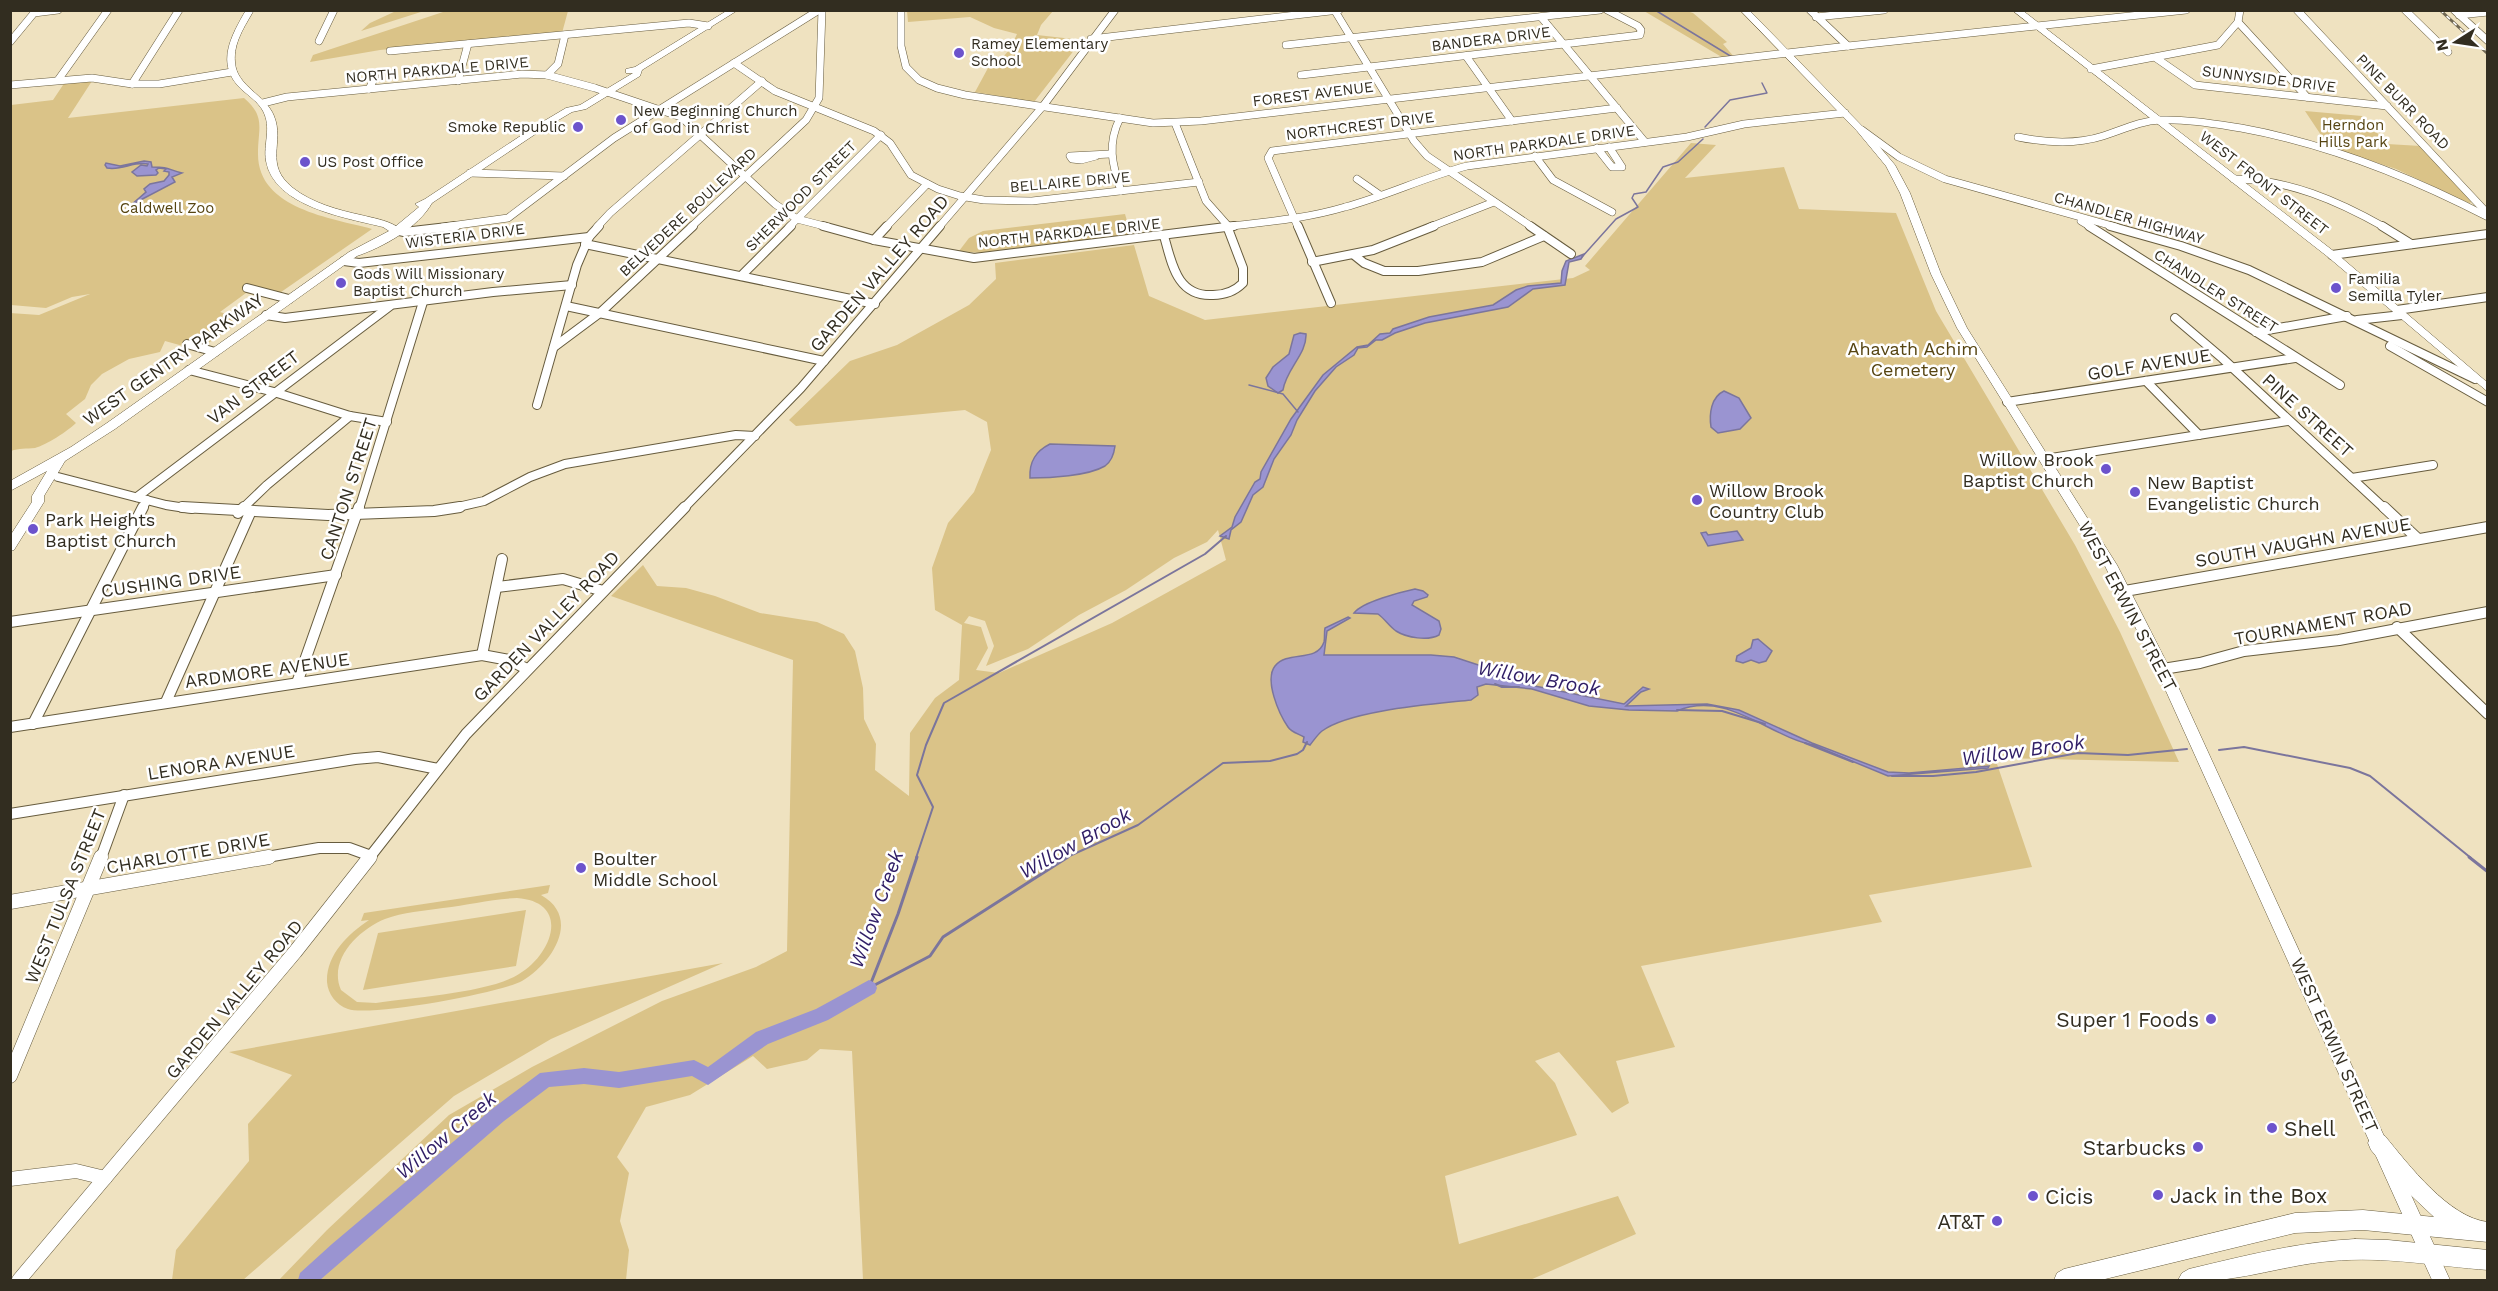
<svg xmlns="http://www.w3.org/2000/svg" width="2498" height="1291" font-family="'Work Sans',sans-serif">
<rect width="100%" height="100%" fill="#efe2c0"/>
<g fill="#dac388" fill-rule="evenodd">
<polygon points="1683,10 1693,13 1727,42 1723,44 1735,58 1725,59 1644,11"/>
<polygon points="396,11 424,11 361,31 370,23"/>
<polygon points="446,11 568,11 562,33 380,50 310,62 313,55"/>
<polygon points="907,11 1053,11 1041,25 1037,35 1082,40 1034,102 975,92 988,68 1004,65 1003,57 1010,49 1017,34 994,28 970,17 908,22"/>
<path d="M92 81 68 118 244 98C266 117 258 128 258 153 257 209 331 218 372 229L271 299 246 293 220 312 243 319 207 344 192 340 183 346 165 341 160 352 129 359 102 374 91 385 85 399 66 414 76 423C68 431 46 445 35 448 26 449 19 448 11 451L10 313 39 315 90 294 72 297 46 308 11 305V105L53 100 65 82Z"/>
<polygon points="2305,111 2362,116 2387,144 2421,146 2472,202 2469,203 2396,169 2329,147"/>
<path d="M1691 143 1716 145 1685 178 1784 167 1799 209 1896 213 1936 311 2075 545 2120 632 2179 762 1995 758 2032 867 1869 895 1882 922 1641 966 1675 1047 1616 1061 1629 1103 1612 1113 1559 1052 1535 1061 1555 1083 1577 1135 1445 1176 1459 1244 1618 1196 1636 1234 1530 1280H863L852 1051 820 1049 807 1060 767 1069 753 1056 690 1095 646 1107 617 1157 629 1173 620 1221 629 1250 626 1280H279L327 1230 449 1115 532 1067 662 1001 756 967 787 951 793 660 611 596 643 565 657 586 686 588 715 596 760 613 817 622 844 634 855 651 863 688 864 719 876 744 875 770 909 796 910 733 935 698 959 680 962 625 935 610 932 568 948 523 974 492 991 450 987 422 965 410 796 426 789 420 850 361 897 345 969 305 996 279 995 263 1134 245 1149 296 1205 320 1573 278 1590 270 1585 266ZM1218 530 1226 560 1112 623 999 673 976 670 988 648 981 627 964 623 969 616 985 621 994 646 986 666 1028 649 1079 615 1126 590 1174 558 1207 542Z"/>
<polygon points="1125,214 1132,238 994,254 959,251 969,238 983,231"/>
<path d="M550 885 548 893 541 895C582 918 552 964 522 981 500 993 369 1017 348 1009 336 1005 328 994 327 982 326 955 348 934 369 920L361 921 364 913ZM517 898C571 902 553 954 519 974 489 993 414 997 376 1003L357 1002 341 990C328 960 358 930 385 919 403 912 424 911 443 908 468 905 492 899 517 898Z"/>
<polygon points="526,910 516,966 363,990 378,933"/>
<polygon points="723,963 551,1039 454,1096 243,1280 172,1280 176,1250 249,1161 248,1124 292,1075 229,1052"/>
</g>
<g fill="#9a94d1" stroke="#7b759c" stroke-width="1.5">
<path d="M144 161 151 162 152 167C169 167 167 169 182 173L172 177 175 182 131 205 146 192 144 189 150 184 164 181 169 175V172L164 171 166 169 159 168 156 170 158 173 156 175 137 176 132 172 141 165 147 166 148 164C133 161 122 171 107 168L105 165 106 163 120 166Z"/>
<polygon points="1584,254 1581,259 1569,262 1565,285 1533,289 1508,307 1425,323 1395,333 1382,340 1376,340 1367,347 1358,348 1354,355 1336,367 1315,391 1297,420 1291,435 1274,459 1263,487 1253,495 1241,522 1231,530 1229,539 1220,536 1232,527 1235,517 1255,482 1260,479 1261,472 1291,419 1323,375 1357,347 1368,345 1380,334 1390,333 1393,329 1429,317 1493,305 1516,290 1528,286 1561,283 1562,271 1566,261"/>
<path d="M1300 333 1306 334C1307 354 1286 369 1283 390L1278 393 1268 386 1266 378 1273 367 1289 354 1294 335Z"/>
<path d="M1724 391 1739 398 1751 418 1740 429 1718 433 1711 427C1709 414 1711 397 1724 391Z"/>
<path d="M1050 444 1115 446C1114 454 1112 461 1105 466 1088 476 1050 478 1030 478 1029 461 1036 451 1050 444Z"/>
<polygon points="1737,531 1743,540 1708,546 1701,533 1706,532 1708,535"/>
<path d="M1415 589 1423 591 1428 595 1427 597 1414 601 1412 605 1439 621 1441 629 1439 635C1428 641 1407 638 1396 631 1389 626 1385 619 1378 614L1354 613C1362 602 1401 592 1415 589Z"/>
<path d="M1348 617 1350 618 1327 631 1324 655H1431L1454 657 1509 675 1525 684 1624 704 1643 687 1649 689 1641 692 1626 706 1707 704 1739 710 1812 743 1888 772 1909 773 1989 766 1988 768 1888 776 1813 745C1768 736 1727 690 1677 711L1629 710 1589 706 1532 689 1486 684 1477 687 1478 695 1471 700C1435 704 1350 710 1322 731 1318 734 1314 740 1310 745L1303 742 1304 737C1299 734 1291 732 1288 727 1279 714 1264 680 1275 666 1288 650 1317 663 1324 642 1325 638 1324 633 1325 628Z"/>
<polygon points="1758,639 1772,651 1766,661 1759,663 1751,660 1743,663 1736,661 1737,656 1751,648 1753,640"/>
</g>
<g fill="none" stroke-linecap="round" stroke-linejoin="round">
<g stroke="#7b759c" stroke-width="1.5">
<polyline points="1655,10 1732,57"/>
<polyline points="1705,127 1730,100 1767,93 1762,83"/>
<polyline points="1582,257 1616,219 1638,207 1632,198 1634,194 1646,192 1663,167 1678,162 1703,139"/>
<polyline points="1249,385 1283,394 1298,412"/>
</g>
<g stroke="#7b759c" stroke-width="2">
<polyline points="1495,684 1502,687 1519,687"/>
<polyline points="1677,710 1722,711 1765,724"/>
<polyline points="1805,743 1853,762"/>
<polyline points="2219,750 2244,747 2350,768 2370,776 2471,858"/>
<polyline points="1892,776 1933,776 1976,772 2078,753 2128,755 2187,749"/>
<polyline points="916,858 933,807 917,775 926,745 944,703 1205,554 1226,536"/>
<polyline points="1065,858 1138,825 1223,763 1270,761 1297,754 1303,750 1307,742"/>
</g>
<g stroke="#7b759c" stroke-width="3">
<polyline points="2469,857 2488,872"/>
<polyline points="869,988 930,956 943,937 1068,857"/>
<polyline points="869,988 898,914 917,857"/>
</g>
<polygon fill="#9a94d1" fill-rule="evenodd" points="869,980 875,983 877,988 875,993 828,1020 768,1044 708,1085 692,1076 619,1088 584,1084 549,1087 504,1121 320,1280 298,1280 300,1273 332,1244 492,1109 540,1073 584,1068 619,1072 694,1060 708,1067 756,1032 816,1009"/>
<g stroke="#675c3e" stroke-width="8">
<g id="minor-far3">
<polyline points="901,10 901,46 906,67 919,80 937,88 965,95 1153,123 1201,121 1848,46 2186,10"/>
<polyline points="1810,10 1848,46"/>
<polyline points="2297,10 2488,214"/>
<polyline points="2405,10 2448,52"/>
<polyline points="2454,10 2488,41"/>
<polyline points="1335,11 1414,141 1427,156 1532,227"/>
<polyline points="2459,15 2488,12"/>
<polyline points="1541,17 1645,142"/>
<polyline points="1816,17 1884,10"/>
<polyline points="2238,22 2307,97"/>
<polyline points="1091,39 1339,10"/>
<polyline points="319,41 334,10"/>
<polyline points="10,42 34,13 58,10"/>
<polyline points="1286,45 1600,10"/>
<polyline points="390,51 689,23 708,26"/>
<polyline points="1466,56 1512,121"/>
<polyline points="2156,58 2195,85 2387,106"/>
<polyline points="734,63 775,91 874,131 890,143 911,175 938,189 960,196 984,200 1032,201 1199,182"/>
<polyline points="2091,69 2218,45 2238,22 2240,10"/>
<polyline points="547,75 558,64 565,35"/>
<polyline points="1301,75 1640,35 1641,30 1638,26 1607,10"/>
<polyline points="58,80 108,10"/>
<polyline points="458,81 468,44"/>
<polyline points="132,84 179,10"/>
<polyline points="10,85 92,78 132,84 159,84 232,72"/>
<polyline points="369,89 375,77"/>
<polyline points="263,103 287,97 522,74 547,75 595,88 681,117 775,204 797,219 828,227"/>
<path d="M1120 118C1107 144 1112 164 1121 191"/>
<polyline points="1175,123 1206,201 1229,227"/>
<polyline points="1862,130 1899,157 1945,179 2116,227"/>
<path d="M2018 137C2047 143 2075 145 2103 136 2122 130 2140 121 2160 120 2187 119 2215 124 2241 128 2329 144 2409 176 2488 217"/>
<polyline points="1597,148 1612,167 1622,167 1609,147"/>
<polyline points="1096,156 1081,160 1072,159 1070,156 1110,154"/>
<polyline points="1535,156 1553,180 1612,212"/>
<polyline points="470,173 564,176"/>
<polyline points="1357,179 1380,195"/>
<path d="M2234 179C2288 179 2338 201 2384 227"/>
<polyline points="2081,221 2091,227"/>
<polyline points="443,227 508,218 614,138 819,10"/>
<polyline points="597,227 610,213 762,81"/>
<polyline points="691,227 806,120 819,98 822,10"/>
<polyline points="789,227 881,135"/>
<polyline points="886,227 927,184"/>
<polyline points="939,227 1043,106 1115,10"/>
<path d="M1223 227C1264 222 1305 219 1345 207 1386 196 1425 177 1467 166L1687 137 1744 124 1845 113"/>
<polyline points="1298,227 1268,158 1272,151 1617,108"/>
<polyline points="1430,227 1494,202"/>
</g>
</g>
<g stroke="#675c3e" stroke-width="10">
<g id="minor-far2">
<polyline points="823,226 874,240 974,258 1234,226"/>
<polyline points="1298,226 1331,303"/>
<polyline points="1530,226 1571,254"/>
<polyline points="2089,226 2340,385"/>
<polyline points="2110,226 2181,246 2249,270 2475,379"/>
<polyline points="2382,226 2411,244"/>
<polyline points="395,230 404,232 456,226"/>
<path d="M1164 236C1172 264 1177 297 1213 295 1225 295 1234 292 1243 283V268L1227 226"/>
<polyline points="874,240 887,226"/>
<polyline points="585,244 875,304"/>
<polyline points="1354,255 1364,263 1384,271 1418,271 1482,262 1544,236"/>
<polyline points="2332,255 2488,234"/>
<polyline points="344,261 359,263 589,237"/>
<polyline points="1312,262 1373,250 1434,226"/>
<polyline points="741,276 791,226"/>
<polyline points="247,288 289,299"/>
<polyline points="566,306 824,361"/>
<polyline points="2397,310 2488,297"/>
<polyline points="266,315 285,318 493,292 572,285"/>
<polyline points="2175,318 2222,358 2385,509"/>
<polyline points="2357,320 2402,315"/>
<polyline points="2256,332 2347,316"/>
<polyline points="187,344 215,352"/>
<polyline points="2390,346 2488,402"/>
<polyline points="554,347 601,312 693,226"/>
<polyline points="189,370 274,392 350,416 387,422"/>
<polyline points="2146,381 2199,435"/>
<polyline points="2007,402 2295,358"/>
<polyline points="537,405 577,265 589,237 599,226"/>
<polyline points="2045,459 2288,421"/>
<polyline points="58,477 166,505 192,509"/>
<polyline points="2352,478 2433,465"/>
<polyline points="137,497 390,306"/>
<polyline points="142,509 147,500"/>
<polyline points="242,509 267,485 350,416"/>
<polyline points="359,509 423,302"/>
<polyline points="449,509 484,501 530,477 565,464 736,435 755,436"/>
<polyline points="683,509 801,388 940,226"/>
</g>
</g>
<g stroke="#675c3e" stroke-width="12">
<g id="minor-far1">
<polyline points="182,507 328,515 434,511 460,507"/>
<polyline points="2384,507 2418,539"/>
<polyline points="238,513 244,507"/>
<polyline points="497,587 563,579 603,591"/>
<polyline points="2125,591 2488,527"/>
<polyline points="10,622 336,575"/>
<polyline points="2397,627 2488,714"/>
<polyline points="482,655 502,559"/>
<polyline points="2163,669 2200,663 2244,651 2339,640 2488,612"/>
<polyline points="297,683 359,507"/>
<polyline points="166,702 250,513"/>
<polyline points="33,724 143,507"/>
<polyline points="10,727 482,655 509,660 527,669"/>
<polyline points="10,814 355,759 378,757 438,769"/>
<polyline points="101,858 124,795"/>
<polyline points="261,858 319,848 349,848 371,856"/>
<polyline points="369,858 466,734 685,507"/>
</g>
</g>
<g stroke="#675c3e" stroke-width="15">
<g id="minor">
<polyline points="10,902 269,857"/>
<polyline points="10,1076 101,857"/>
<polyline points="10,1179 76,1171 105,1178"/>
<polyline points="19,1280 295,952 370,857"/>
</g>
</g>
<g stroke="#675c3e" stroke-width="1">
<g id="major">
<path d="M246 10H254C245 26 233 43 235 62 236 86 266 95 274 116 285 143 263 164 293 188 312 203 338 210 361 215 373 218 386 220 396 226L419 207 415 204 425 199 534 127 566 108 580 105 633 73H626V69L635 67 728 10H738L642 70 640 76 586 109 572 112 540 131 432 203C418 228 383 247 357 256L115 429 65 461 44 496V502L14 550 10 551V536L32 502V496L47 471 10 491V481L71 447 107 423 349 252 389 231 383 227C347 218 274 207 266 161 263 144 272 128 263 111 258 102 249 96 241 89 215 64 231 36 246 10Z"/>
<polygon points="1740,10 1749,10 1863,127 1895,165 1910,193 1941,274 1967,328 2117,565 2170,669 2450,1280 2432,1280 2156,669 2105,566 1957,328 1931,274 1900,193 1886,166 1857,131"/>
<polygon points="2012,10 2022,10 2336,253 2488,383 2488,392 2328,257"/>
</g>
</g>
<g stroke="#675c3e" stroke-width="1">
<g id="highway">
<path d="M2378 1133 2385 1136C2408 1164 2449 1218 2488 1222V1242L2363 1230 2295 1233 2101 1280H2054L2057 1273 2064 1269 2295 1213 2363 1210 2434 1217 2402 1187 2371 1150 2368 1143 2371 1136Z"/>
<path d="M2355 1239 2388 1240 2488 1250V1270C2436 1266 2384 1256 2332 1261 2280 1265 2230 1286 2178 1280L2182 1273 2189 1269C2244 1256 2298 1242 2355 1239Z"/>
</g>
</g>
<use href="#minor-far3" stroke="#fff" stroke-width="7"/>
<use href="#minor-far2" stroke="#fff" stroke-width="8"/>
<use href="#minor-far1" stroke="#fff" stroke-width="10"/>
<use href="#minor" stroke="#fff" stroke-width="14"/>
<use href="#major" fill="#fff" fill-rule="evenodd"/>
<use href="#highway" fill="#fff" fill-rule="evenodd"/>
<g stroke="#6f6753" stroke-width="3">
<polyline id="rail" points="2440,10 2488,54"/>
</g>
<use href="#rail" stroke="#fff" stroke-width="1.5" stroke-dasharray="4.5" stroke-linecap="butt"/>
</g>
<g fill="#6c53cc" stroke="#fff" stroke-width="2">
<circle cx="959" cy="53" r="6"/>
<circle cx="621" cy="120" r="6"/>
<circle cx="578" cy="127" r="6"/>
<circle cx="305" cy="162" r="6"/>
<circle cx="341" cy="283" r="6"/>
<circle cx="2336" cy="288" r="6"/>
<circle cx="2106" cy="469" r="6"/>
<circle cx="2135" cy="492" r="6"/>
<circle cx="1697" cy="500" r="6"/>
<circle cx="33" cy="529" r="6"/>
<circle cx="581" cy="868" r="6"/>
<circle cx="2211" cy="1019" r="6"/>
<circle cx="2272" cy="1128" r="6"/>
<circle cx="2198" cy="1147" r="6"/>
<circle cx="2158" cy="1195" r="6"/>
<circle cx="2033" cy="1196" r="6"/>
<circle cx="1997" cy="1221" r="6"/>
</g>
<g text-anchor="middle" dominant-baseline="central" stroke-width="5" stroke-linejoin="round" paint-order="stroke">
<g font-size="15" fill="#322d20" stroke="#fff">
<text transform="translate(1491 39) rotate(-7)">BANDERA DRIVE</text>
<text transform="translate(437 70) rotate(-5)">NORTH PARKDALE DRIVE</text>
<text transform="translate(2269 79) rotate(7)">SUNNYSIDE DRIVE</text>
<text transform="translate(1313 94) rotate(-7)">FOREST AVENUE</text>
<text transform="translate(2403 102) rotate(46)">PINE BURR ROAD</text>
<text transform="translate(1360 126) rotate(-7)">NORTHCREST DRIVE</text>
<text transform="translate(1544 143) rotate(-8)">NORTH PARKDALE DRIVE</text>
<text transform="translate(1070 182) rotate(-5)">BELLAIRE DRIVE</text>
<text transform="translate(2264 183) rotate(38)">WEST FRONT STREET</text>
<text transform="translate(801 196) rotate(-45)">SHERWOOD STREET</text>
<text transform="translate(688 212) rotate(-43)">BELVEDERE BOULEVARD</text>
<text transform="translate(2129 218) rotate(16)">CHANDLER HIGHWAY</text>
<text transform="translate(1069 233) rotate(-6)">NORTH PARKDALE DRIVE</text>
<text transform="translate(465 236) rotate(-7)">WISTERIA DRIVE</text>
<text transform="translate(2216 291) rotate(32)">CHANDLER STREET</text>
</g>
<g font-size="15" fill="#322d20" stroke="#fff" text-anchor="start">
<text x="971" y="44">Ramey Elementary<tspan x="971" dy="17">School</tspan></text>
<text x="633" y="111">New Beginning Church<tspan x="633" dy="17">of God in Christ</tspan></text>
<text x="566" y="127" text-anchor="end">Smoke Republic</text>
<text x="317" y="162">US Post Office</text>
<text x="353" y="274">Gods Will Missionary<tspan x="353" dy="17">Baptist Church</tspan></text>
<text x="2348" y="279">Familia<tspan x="2348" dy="17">Semilla Tyler</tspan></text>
</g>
<g font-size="15" fill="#564411" stroke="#fff">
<text x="2353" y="125">Herndon<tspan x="2353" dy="17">Hills Park</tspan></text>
<text x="167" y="208">Caldwell Zoo</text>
</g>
<g font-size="18" fill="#322d20" stroke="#fff">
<text transform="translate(879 273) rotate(-49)">GARDEN VALLEY ROAD</text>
<text transform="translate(173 359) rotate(-35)">WEST GENTRY PARKWAY</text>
<text transform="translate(2149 364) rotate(-9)">GOLF AVENUE</text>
<text transform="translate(253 387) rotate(-37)">VAN STREET</text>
<text transform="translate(2308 415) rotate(42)">PINE STREET</text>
<text transform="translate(348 489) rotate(-72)">CANTON STREET</text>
<text transform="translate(2303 542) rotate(-10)">SOUTH VAUGHN AVENUE</text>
<text transform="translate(171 581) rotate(-8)">CUSHING DRIVE</text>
<text transform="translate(2128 606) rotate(62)">WEST ERWIN STREET</text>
<text transform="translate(2323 623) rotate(-10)">TOURNAMENT ROAD</text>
<text transform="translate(546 626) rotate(-46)">GARDEN VALLEY ROAD</text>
<text transform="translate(267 670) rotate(-8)">ARDMORE AVENUE</text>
<text transform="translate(221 762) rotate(-9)">LENORA AVENUE</text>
<text transform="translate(188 853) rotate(-10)">CHARLOTTE DRIVE</text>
<text transform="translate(65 896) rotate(-68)">WEST TULSA STREET</text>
<text transform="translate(234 999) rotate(-50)">GARDEN VALLEY ROAD</text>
<text transform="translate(2335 1045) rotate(66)">WEST ERWIN STREET</text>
</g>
<g font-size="18" fill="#564411" stroke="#fff">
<text x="1913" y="348">Ahavath Achim<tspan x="1913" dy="21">Cemetery</tspan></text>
</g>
<g font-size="18" fill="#322d20" stroke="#fff" text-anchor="start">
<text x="2094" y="459" text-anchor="end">Willow Brook<tspan x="2094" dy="21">Baptist Church</tspan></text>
<text x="2147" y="482">New Baptist<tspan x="2147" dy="21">Evangelistic Church</tspan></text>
<text x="1709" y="490">Willow Brook<tspan x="1709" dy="21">Country Club</tspan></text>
<text x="45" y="519">Park Heights<tspan x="45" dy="21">Baptist Church</tspan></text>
<text x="593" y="858">Boulter<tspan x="593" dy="21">Middle School</tspan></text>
</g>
<g font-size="20" font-style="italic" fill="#301e66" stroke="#fff">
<text transform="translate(1539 678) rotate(10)">Willow Brook</text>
<text transform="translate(2023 750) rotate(-8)">Willow Brook</text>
<text transform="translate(1075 843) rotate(-29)">Willow Brook</text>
<text transform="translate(876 909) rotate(-70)">Willow Creek</text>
<text transform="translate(446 1135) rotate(-40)">Willow Creek</text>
</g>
<g font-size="21" fill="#322d20" stroke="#fff" text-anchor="end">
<text x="2199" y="1019">Super 1 Foods</text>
<text x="2284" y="1128" text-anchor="start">Shell</text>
<text x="2186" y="1147">Starbucks</text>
<text x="2170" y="1195" text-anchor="start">Jack in the Box</text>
<text x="2045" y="1196" text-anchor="start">Cicis</text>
<text x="1985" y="1221">AT&amp;T</text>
</g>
</g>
<rect width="2498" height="1291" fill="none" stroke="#322d20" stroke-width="24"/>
<g transform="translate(2456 42) rotate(258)" stroke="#ffffff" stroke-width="4.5" paint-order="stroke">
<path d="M0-4.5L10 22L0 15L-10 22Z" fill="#322d20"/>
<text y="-9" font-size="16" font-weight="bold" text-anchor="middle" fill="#322d20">N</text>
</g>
</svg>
